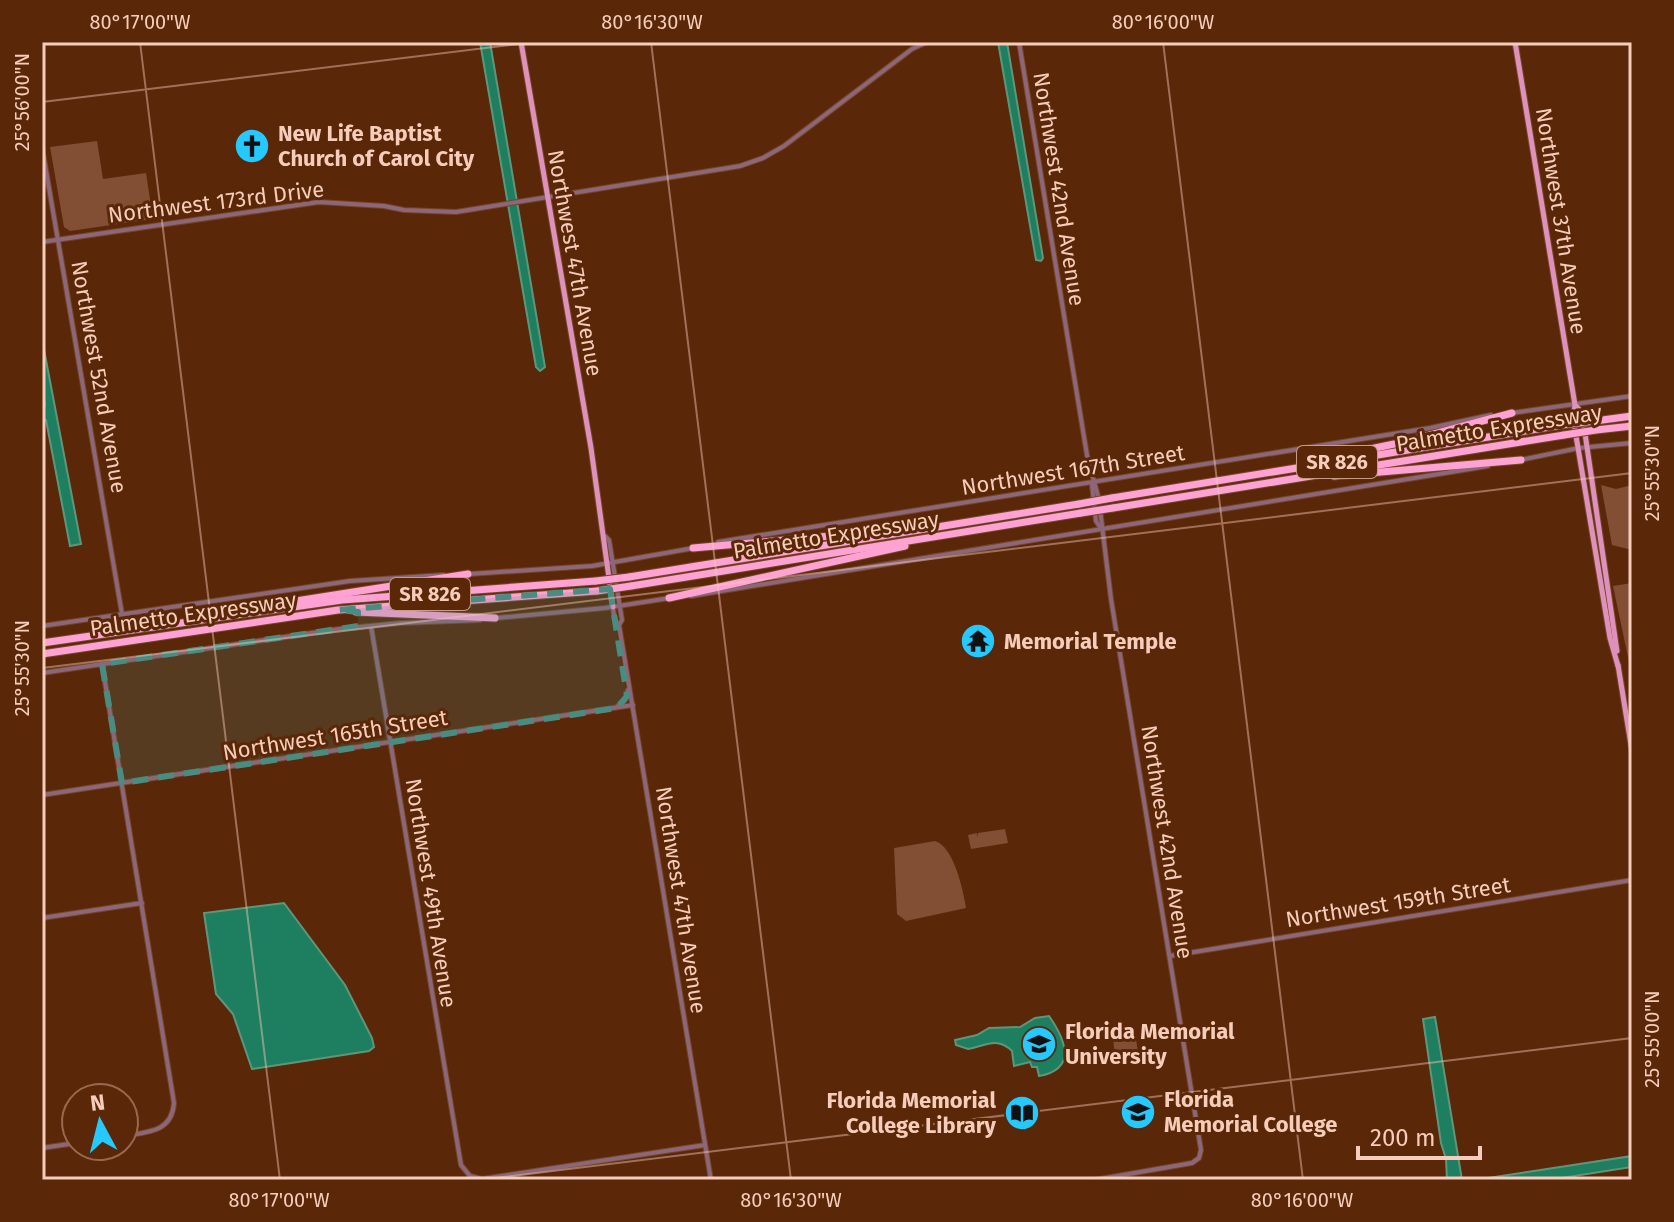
<svg xmlns="http://www.w3.org/2000/svg" width="1674" height="1222" font-family="'Fira Sans',sans-serif">
<rect width="100%" height="100%" fill="#5a2708"/>
<g fill="#824f35">
<polygon points="97,141 103,179 146,173 153,219 70,231 64,227 50,147"/>
<polygon points="1601,485 1616,489 1632,485 1632,550 1612,545"/>
<polygon points="1632,583 1632,665 1629,662 1613,586"/>
<polygon points="1005,829 1008,843 971,849 968,835 977,833 978,838 978,833"/>
<path d="M935 841C954 847 963 890 966 908L906 921 897 914 894 848Z"/>
<polygon points="1135,1034 1138,1052 1115,1056 1113,1038"/>
</g>
<g fill="#1e7f60" stroke="#5f967b" stroke-width="2">
<polygon points="480,42 490,42 545,367 540,371 536,367"/>
<polygon points="998,42 1007,42 1043,258 1041,261 1036,260"/>
<polygon points="42,339 81,544 70,546 46,420 42,419 42,408 45,405 42,388"/>
<polygon points="284,903 345,985 372,1038 374,1047 369,1051 252,1069 233,1014 216,994 204,913"/>
<path d="M1049 1016C1065 1039 1078 1069 1039 1076L1037 1067H1032L1030 1062 1014 1066 1012 1051C997 1036 985 1046 968 1049L956 1045 955 1040 977 1035 989 1028 1020 1027 1035 1018Z"/>
<polygon points="1435,1017 1462,1180 1447,1180 1446,1159 1441,1143 1423,1019"/>
<polygon points="1632,1156 1632,1167 1549,1180 1475,1180"/>
</g>
<g fill="none" stroke-linecap="round" stroke-linejoin="round">
<g stroke="#764528" stroke-width="6">
<g id="minor">
<polyline points="1019,42 1087,455 1099,500"/>
<polyline points="42,147 122,614"/>
<polyline points="42,242 319,202 384,206 404,210 456,212 740,166 763,158 784,146 912,49 927,42"/>
<polyline points="1512,413 1632,396"/>
<polyline points="1520,460 1579,448 1632,443"/>
<polyline points="1092,485 1096,521 1100,527"/>
<polyline points="605,536 609,540 622,620 619,625"/>
<polyline points="718,542 1430,428 1491,415"/>
<polyline points="469,574 592,566 694,548"/>
<polyline points="691,596 1488,466"/>
<polyline points="613,608 615,621 619,625 711,1180"/>
<polyline points="496,618 605,608 670,598"/>
<polyline points="42,626 350,581 444,575"/>
<polyline points="371,626 461,1165 470,1176 482,1179 705,1145"/>
<path d="M102 664 174 1103C172 1132 148 1132 124 1136"/>
<polyline points="42,673 339,629 401,623 480,620"/>
<polyline points="618,706 625,700 628,690"/>
<polyline points="42,795 633,705"/>
<polyline points="42,918 142,903"/>
<polyline points="1170,956 1632,880"/>
<polyline points="42,1148 76,1143"/>
<polyline points="1094,1180 1192,1163 1199,1158 1201,1150 1111,599 1100,509"/>
</g>
</g>
<g stroke="#764528" stroke-width="7">
<g id="major">
<polyline points="521,42 591,448 613,607"/>
<polyline points="1515,42 1575,405 1573,418 1610,638 1618,666"/>
<polyline points="1576,406 1582,413 1617,651"/>
<polyline points="1618,665 1632,751"/>
</g>
</g>
<g stroke="#764528" stroke-width="9">
<g id="highway">
<polyline points="1595,421 1632,416"/>
<polyline points="1596,430 1632,426"/>
<polyline points="1312,461 1404,442 1512,413"/>
<polyline points="1334,476 1521,460"/>
<polyline points="1112,498 1562,425"/>
<polyline points="1113,508 1564,435"/>
<polyline points="693,548 899,530"/>
<polyline points="629,577 1079,504"/>
<polyline points="631,586 1081,513"/>
<polyline points="669,598 905,546"/>
<polyline points="296,601 468,574"/>
<polyline points="356,612 495,618"/>
<polyline points="42,643 342,600 596,581"/>
<polyline points="42,654 338,610 597,591"/>
</g>
</g>
<use href="#minor" stroke="#8c6679" stroke-width="4"/>
<use href="#major" stroke="#de91ba" stroke-width="5"/>
<use href="#highway" stroke="#fea2d3" stroke-width="7"/>
<g stroke="#764528" stroke-width="9" stroke-linecap="butt">
<g id="highway-bridge">
<polyline points="1562,425 1595,421"/>
<polyline points="1564,435 1596,430"/>
<polyline points="1079,504 1112,498"/>
<polyline points="1081,513 1113,508"/>
<polyline points="596,581 629,577"/>
<polyline points="597,591 631,586"/>
</g>
</g>
<use href="#highway-bridge" stroke="#fea2d3" stroke-width="7"/>
</g>
<path fill="#498c81" fill-opacity="0.2" stroke="#498c81" stroke-width="6" stroke-dasharray="16 10" stroke-linejoin="round" d="M610 589 627 696 617 708 122 783 102 664 358 626V612L338 610Z"/>
<path fill="none" stroke="#f6cdba" stroke-width="2" stroke-opacity="0.45" d="M140 42 280 1180M651 42 791 1180M1163 42 1303 1180M42 102 534 42M42 668 1632 473M479 1180 1632 1038"/>
<defs>
<g id="church-disc" transform="scale(1.8)"><circle r="9.5" fill="#25c9fe" stroke="#5a2708"/><path d="M-1.2-6h2.4v3.5h3.3v2.4h-3.3V6h-2.4V-.1h-3.3v-2.4h3.3Z" fill="#111"/></g>
<g id="temple-disc" transform="scale(1.8)"><circle r="9.5" fill="#25c9fe" stroke="#5a2708"/><path d="M0-6L5-2H3V0L6.5 2.5H4V6H1.5V3h-3V6H-4V2.5H-6.5L-3 0V-2H-5Z" fill="#111"/></g>
<g id="university-disc" transform="scale(1.8)"><circle r="9.5" fill="#25c9fe" stroke="#5a2708"/><path d="M0-5L7-2L0 1L-7-2ZM-4 1L0 2.5L4 1V4Q0 6-4 4Z" fill="#111"/></g>
<g id="school-disc" transform="scale(1.8)"><circle r="9.5" fill="#25c9fe" stroke="#5a2708"/><path d="M0-5L7-2L0 1L-7-2ZM-4 1L0 2.5L4 1V4Q0 6-4 4Z" fill="#111"/></g>
<g id="library-disc" transform="scale(1.8)"><circle r="9.5" fill="#25c9fe" stroke="#5a2708"/><path d="M-6-4Q-3-5.5-.7-3.5V5Q-3 3-6 4ZM6-4Q3-5.5 .7-3.5V5Q3 3 6 4Z" fill="#111"/></g>
</defs>
<g fill-rule="evenodd">
<use href="#church-disc" x="252" y="146"/>
<use href="#temple-disc" x="978" y="641"/>
<use href="#university-disc" x="1039" y="1044"/>
<use href="#school-disc" x="1138" y="1112"/>
<use href="#library-disc" x="1022" y="1113"/>
</g>
<g text-anchor="middle" dominant-baseline="central" stroke-width="6" stroke-linejoin="round" paint-order="stroke">
<g fill="#5a2708" stroke="#c79b85" stroke-width="2">
<rect x="1297" y="446" width="80" height="32" rx="6"/>
<rect x="390" y="578" width="80" height="32" rx="6"/>
</g>
<g font-size="20" font-weight="bold" fill="#f6cdba">
<text x="1337" y="462">SR 826</text>
<text x="430" y="594">SR 826</text>
</g>
<g font-size="22" font-weight="bold" fill="#f6cdba" stroke="#5a2708" text-anchor="start">
<text x="278" y="133">New Life Baptist<tspan x="278" dy="25">Church of Carol City</tspan></text>
<text x="1004" y="641">Memorial Temple</text>
<text x="1065" y="1031">Florida Memorial<tspan x="1065" dy="25">University</tspan></text>
<text x="1164" y="1099">Florida<tspan x="1164" dy="25">Memorial College</tspan></text>
<text x="996" y="1100" text-anchor="end">Florida Memorial<tspan x="996" dy="25">College Library</tspan></text>
</g>
<g font-size="22" fill="#f6cdba" stroke="#5a2708">
<text transform="translate(1059 189) rotate(81)">Northwest 42nd Avenue</text>
<text transform="translate(216 202) rotate(-7)">Northwest 173rd Drive</text>
<text transform="translate(1561 221) rotate(81)">Northwest 37th Avenue</text>
<text transform="translate(575 263) rotate(80)">Northwest 47th Avenue</text>
<text transform="translate(99 377) rotate(80)">Northwest 52nd Avenue</text>
<text transform="translate(1499 428) rotate(-9)">Palmetto Expressway</text>
<text transform="translate(1073 470) rotate(-9)">Northwest 167th Street</text>
<text transform="translate(836 535) rotate(-9)">Palmetto Expressway</text>
<text transform="translate(193 614) rotate(-8)">Palmetto Expressway</text>
<text transform="translate(335 735) rotate(-9)">Northwest 165th Street</text>
<text transform="translate(1167 842) rotate(81)">Northwest 42nd Avenue</text>
<text transform="translate(431 893) rotate(81)">Northwest 49th Avenue</text>
<text transform="translate(681 900) rotate(81)">Northwest 47th Avenue</text>
<text transform="translate(1398 902) rotate(-9)">Northwest 159th Street</text>
</g>
</g>
<rect width="1674" height="1222" fill="none" stroke="#5a2708" stroke-width="88"/>
<g transform="translate(100 1122) rotate(353)"><circle r="38" fill="#5a2708" stroke="#98694f" stroke-width="2"/>
<path d="M0-6L14 30L0 20L-14 30Z" fill="#25c9fe"/>
<text y="-12" font-size="22" font-weight="bold" text-anchor="middle" fill="#f6cdba">N</text>
</g>
<path d="M1358 1146v12h122v-12" fill="none" stroke="#f6cdba" stroke-width="4"/>
<text x="1370" y="1146" font-size="24" fill="#f6cdba" stroke="#5a2708" stroke-width="6" paint-order="stroke">200 m</text>
<rect x="44" y="44" width="1586" height="1134" fill="none" stroke="#f6cdba" stroke-width="3"/>
<g font-size="20" text-anchor="middle" fill="#f6cdba">
<text x="140" y="29">80°17'00"W</text>
<text x="652" y="29">80°16'30"W</text>
<text x="1163" y="29">80°16'00"W</text>
<text transform="translate(22 102) rotate(-90)" y="7">25°56'00"N</text>
<text transform="translate(1652 473) rotate(-90)" y="7">25°55'30"N</text>
<text transform="translate(22 668) rotate(-90)" y="7">25°55'30"N</text>
<text transform="translate(1652 1039) rotate(-90)" y="7">25°55'00"N</text>
<text x="279" y="1207">80°17'00"W</text>
<text x="791" y="1207">80°16'30"W</text>
<text x="1302" y="1207">80°16'00"W</text>
</g>
</svg>
